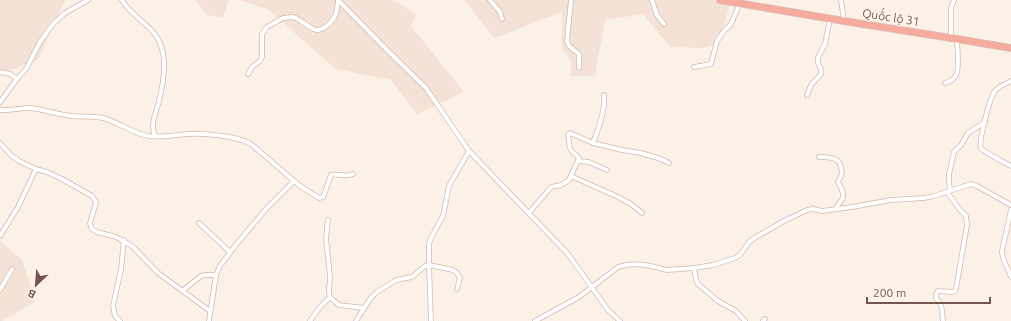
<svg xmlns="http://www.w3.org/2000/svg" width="1011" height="321" font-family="Ubuntu,sans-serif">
<rect width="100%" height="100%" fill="#fcf1e6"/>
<g fill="#f3e2d5">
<polygon points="0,0 65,0 38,60 23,65 0,75"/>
<polygon points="195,0 229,0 223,17 207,15"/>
<polygon points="238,0 393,0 416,14 411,26 464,92 417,114 391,80 336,69 267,9"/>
<polygon points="464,0 731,0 719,44 702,48 670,47 643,14 605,20 595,76 571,76 571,60 562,49 562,12 494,38"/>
<polygon points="0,241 22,260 35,302 2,321 0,321"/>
</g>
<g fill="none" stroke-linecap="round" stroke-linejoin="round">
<g stroke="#cfbab0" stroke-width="5.5">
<g id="street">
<path d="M122 0C132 18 155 26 161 46 167 62 163 85 159 101 156 113 150 124 155 136"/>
<polyline points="338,0 388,51 426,88 469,151 568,254 608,310 620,321"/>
<polyline points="490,0 500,12 502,19"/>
<polyline points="571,0 567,41 569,46 579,54 579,68"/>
<polyline points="652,0 657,15 664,24"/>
<polyline points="841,0 844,21"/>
<polyline points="951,38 951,8 954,0"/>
<polyline points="694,67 711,64 717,41 724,31 731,24 740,3"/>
<polyline points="0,72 10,74 17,79 0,102"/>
<path d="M248 74 252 67 260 61 262 57V34L267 27 283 18 292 17 296 18 313 29C322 33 333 22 336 13 337 9 338 4 338 0"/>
<polyline points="17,79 26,69 40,42 53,24 65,13 88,0"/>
<path d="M1011 81C1005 84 999 86 995 91 990 97 978 142 981 148 983 152 1006 163 1011 166"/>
<path d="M945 83C950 81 954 80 956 75 960 69 957 47 957 39"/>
<polyline points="807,95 811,85 821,74 821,69 818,63 818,58 825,44 830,19"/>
<path d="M0 110C10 111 20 108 30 108 44 109 58 115 72 116 82 117 93 116 103 118 118 122 132 133 148 136 161 138 174 135 187 134 203 133 240 136 252 145L300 186 319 198 323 197 324 195 331 175C339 173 343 178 353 174"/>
<polyline points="0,143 12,156 19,161 36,169 47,172 62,179 92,196 96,202 90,223 91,227 92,229 97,232 116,237 127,243 133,247 158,273 210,311"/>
<path d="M593 143C598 130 606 109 604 95"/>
<path d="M819 157C824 157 834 157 838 161 840 162 840 165 841 167 843 174 841 176 838 182 841 188 846 195 841 201 839 204 837 205 836 209"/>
<polyline points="578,161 589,162 607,170"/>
<polyline points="571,176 618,197 631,204 642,213"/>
<polyline points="950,191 949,181 949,174 954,152 961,145 968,133 985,122"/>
<polyline points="1011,210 1002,251 1003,258 1011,277"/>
<path d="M529 213 551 187 561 185 569 180 579 158C577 155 573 153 571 150 569 148 569 139 568 135L570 133 593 143 622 150 641 153 661 159 669 163"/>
<polyline points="328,220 326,238 330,277 329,292 330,297 334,301 339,305 364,308"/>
<polyline points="199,223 230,252"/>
<polyline points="0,236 18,207 36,169"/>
<polyline points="694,268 696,280 698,284 718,301 736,311 745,321"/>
<polyline points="0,290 12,269"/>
<polyline points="182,291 201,276 205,275 216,275"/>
<polyline points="120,321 115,316 113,306 121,269 124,240"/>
<polyline points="209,321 216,275 220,266 235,246 266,209 294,181"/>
<polyline points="310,321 320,307 330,297"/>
<polyline points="356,321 370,299 377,292 396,280 412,277 425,266 429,265 453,270 457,273 460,278 457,289"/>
<polyline points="431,321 429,265 429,244 431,238 443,216 449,186 469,151"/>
<path d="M535 321 579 297 618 267C634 261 651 266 667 270L694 268 713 265 735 258 740 255 749 242 756 237 784 221 807 210 813 209 822 211 852 207 891 200 924 198 934 196 971 184 977 186 1011 205"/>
<polyline points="763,321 765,319"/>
<path d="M943 321C942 311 943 305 936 298V294L938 291 952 292 955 291 956 289 967 225 966 216 960 210 947 192"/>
</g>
</g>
<g stroke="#d8cfcd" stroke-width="8">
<polyline id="highway" points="720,0 844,21 951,38 1011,48"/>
</g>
<use href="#street" stroke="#fff" stroke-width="4"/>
<use href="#highway" stroke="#f4ac9f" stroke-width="7"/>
</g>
<g text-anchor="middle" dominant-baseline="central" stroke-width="3" stroke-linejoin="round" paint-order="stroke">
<g font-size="12" fill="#75554c" stroke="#fef5ed">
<text transform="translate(891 17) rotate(9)">Quốc lộ 31</text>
</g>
</g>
<g transform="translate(36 285) rotate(206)" stroke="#fef5ed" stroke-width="3" paint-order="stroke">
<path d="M0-3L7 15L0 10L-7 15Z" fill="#75554c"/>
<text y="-6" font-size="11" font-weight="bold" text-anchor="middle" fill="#75554c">B</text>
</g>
<path d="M867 297v6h123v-6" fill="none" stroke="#75554c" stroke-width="2"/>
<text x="873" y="297" font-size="12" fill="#75554c" stroke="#fef5ed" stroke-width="3" paint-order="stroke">200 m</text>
</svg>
